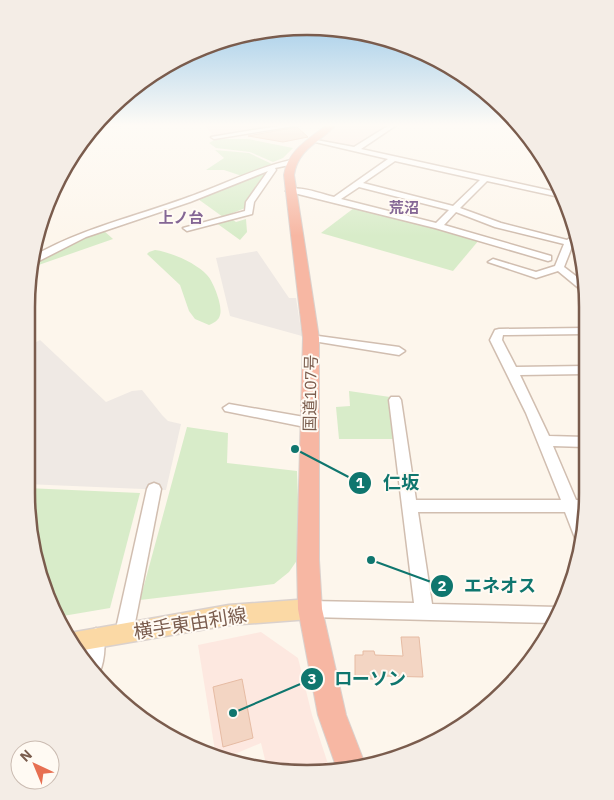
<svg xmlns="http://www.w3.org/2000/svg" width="614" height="800" font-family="'IBM Plex Sans','Noto Sans JP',sans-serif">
<rect width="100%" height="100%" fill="#fdf6ec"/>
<g fill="#fde8e0">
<polygon points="204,124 297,124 213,136"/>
<polygon points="340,124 392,124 355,147 320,140"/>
<polygon points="261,632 298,658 312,715 330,770 307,774 267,768 261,743 223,759 216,757 198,645"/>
</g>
<g fill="#efe9e4">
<polygon points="257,251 289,298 296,298 302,336 230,316 216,258"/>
<polygon points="40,340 106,402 132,391 142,390 162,415 168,421 181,424 166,490 26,484 27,347"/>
</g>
<g fill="#d8ecc9">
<polygon points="216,139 248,139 293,148 283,158 273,162 250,152 216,148 209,143"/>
<polygon points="215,150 249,153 272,164 242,176 224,170 206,170 224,158"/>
<polygon points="269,170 258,187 251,194 245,208 223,217 198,199"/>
<polygon points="354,208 479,240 453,271 321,233"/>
<polygon points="230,218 236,222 246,219 247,232 240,240 215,222"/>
<path d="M103 230 113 239 30 268C42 253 84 237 103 230Z"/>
<path d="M155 250C171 252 196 263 207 275 213 281 223 306 220 315 219 320 214 323 209 325L195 319 189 311 180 285 147 254 149 252Z"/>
<polygon points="349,391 390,397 395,439 339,439 336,407 350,406"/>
<polygon points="187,427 228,433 227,463 297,471 300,556 289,572 274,584 140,600"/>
<polygon points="26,488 140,493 110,608 57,617 36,566"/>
</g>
<g fill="#f3d5c3" stroke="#e6bba3">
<polygon points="297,127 308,137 283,142 248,136"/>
<polygon points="401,637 419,637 423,677 383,676 383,679 355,679 355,655 363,655 363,651 374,651 375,655 403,656"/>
<polygon points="242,679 253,738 223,747 213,687"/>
</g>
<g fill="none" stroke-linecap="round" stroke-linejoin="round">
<g stroke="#d1beb0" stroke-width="3">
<g id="minor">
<polygon points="109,124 126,124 91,129 95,126"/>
<polygon points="290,124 306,124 214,139 211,137"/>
<path d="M391 124H398L361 149 561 193 564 198 487 181 460 208 501 223 567 240 577 233 578 240 573 244 564 267 585 283V291L581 290 558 271 536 278 488 262 493 259 536 272 555 266 564 244 495 227 456 212 444 225 551 256V260L548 261 435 228 286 191C297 184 321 194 334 197L388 159 311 141V139L354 147ZM395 161 480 180 453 206 363 183ZM359 187 449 210 436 223 341 199Z"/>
<path d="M291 160 295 162 294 164 275 168 276 170 254 202 252 214 187 231 183 228 245 211 246 202 268 171 190 202 86 237 31 265 32 257C80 229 134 217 186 198 221 186 255 168 291 160Z"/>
<polygon points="585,328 585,334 503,335 502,340 516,367 585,366 585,374 520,375 549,436 585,437 585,447 553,446 576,500 585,500 585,512 580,512 585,524 582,544 577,543 565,512 418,512 432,604 557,607 561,608 553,623 310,617 304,615 301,609 304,603 310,601 414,603 389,400 391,397 399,397 401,400 416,500 561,500 526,413 490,340 495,330 499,329"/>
<polygon points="311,335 399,347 405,351 399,355 307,340 305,338 307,336"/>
<polygon points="229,404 310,418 315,420 317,423 315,426 310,428 225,411 223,408"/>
<polygon points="154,483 159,485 161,489 133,633 130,639 124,642 118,639 115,633 147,489 149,485"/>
<path d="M96 628 102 631C107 642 104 667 97 677L84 660 90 631Z"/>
</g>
</g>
<g stroke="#dad1cd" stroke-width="3">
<polygon id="major" points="310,599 317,602 320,609 317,616 310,619 229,625 78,651 64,634 229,605"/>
</g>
<g stroke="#dad1cd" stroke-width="2">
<path id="highway" d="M328 124H337C321 142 298 148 294 175L319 338V560L322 609 346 715 365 764 337 769 318 715 298 609 297 560 303 338 284 175C288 150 309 139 328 124Z"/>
</g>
<use href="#minor" fill="#fff" fill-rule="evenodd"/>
<use href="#major" fill="#fbd9a5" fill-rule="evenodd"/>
<use href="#highway" fill="#f7b7a3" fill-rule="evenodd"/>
</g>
<linearGradient id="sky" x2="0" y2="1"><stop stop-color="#97c7e8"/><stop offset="0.53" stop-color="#fefbf6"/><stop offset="1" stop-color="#fefbf6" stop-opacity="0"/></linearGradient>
<rect width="614" height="236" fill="url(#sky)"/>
<g text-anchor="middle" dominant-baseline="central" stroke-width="4" stroke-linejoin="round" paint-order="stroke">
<g font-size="15" font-weight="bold" fill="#846695" stroke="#fffaf3">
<text x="404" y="207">荒沼</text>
<text x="181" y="217">上ノ台</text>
</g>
<g font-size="16" fill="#7a5c4d" stroke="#fffaf3">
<text transform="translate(310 393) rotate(-89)">国道107号</text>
</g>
<g font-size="19" fill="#7a5c4d" stroke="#fffaf3">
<text transform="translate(190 623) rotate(-9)">横手東由利線</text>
</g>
</g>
<path d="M0 0H614V800H0ZM307 35H307A272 272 0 0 1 579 307V493A272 272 0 0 1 307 765H307A272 272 0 0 1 35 493V307A272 272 0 0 1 307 35Z" fill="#f4ede6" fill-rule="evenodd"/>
<path fill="none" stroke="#7a5c4d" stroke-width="2.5" d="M307 35H307A272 272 0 0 1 579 307V493A272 272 0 0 1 307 765H307A272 272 0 0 1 35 493V307A272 272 0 0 1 307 35Z"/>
<path fill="none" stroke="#0f766e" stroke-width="2" d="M295 449L360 483M371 560L442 586M233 713L312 679"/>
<g fill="#0f766e" stroke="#fffaf3" stroke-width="2">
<circle cx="295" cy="449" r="5"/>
<circle cx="371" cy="560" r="5"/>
<circle cx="233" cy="713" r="5"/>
<circle cx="360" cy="483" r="12"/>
<circle cx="442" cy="586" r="12"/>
<circle cx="312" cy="679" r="12"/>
</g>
<g font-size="15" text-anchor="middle" font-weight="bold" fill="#fff">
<text x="360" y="488">1</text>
<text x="442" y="591">2</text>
<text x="312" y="684">3</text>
</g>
<g font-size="18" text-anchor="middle" font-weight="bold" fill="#0f766e" stroke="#fffaf3" stroke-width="4" stroke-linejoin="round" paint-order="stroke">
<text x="401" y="489">仁坂</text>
<text x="500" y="592">エネオス</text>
<text x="370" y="685">ローソン</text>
</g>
<g transform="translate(35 765) rotate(316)"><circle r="24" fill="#fffaf3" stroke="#cabbb1"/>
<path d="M0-4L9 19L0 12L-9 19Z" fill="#e76f51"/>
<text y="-8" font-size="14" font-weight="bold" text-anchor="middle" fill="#7a5c4d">N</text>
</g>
</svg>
